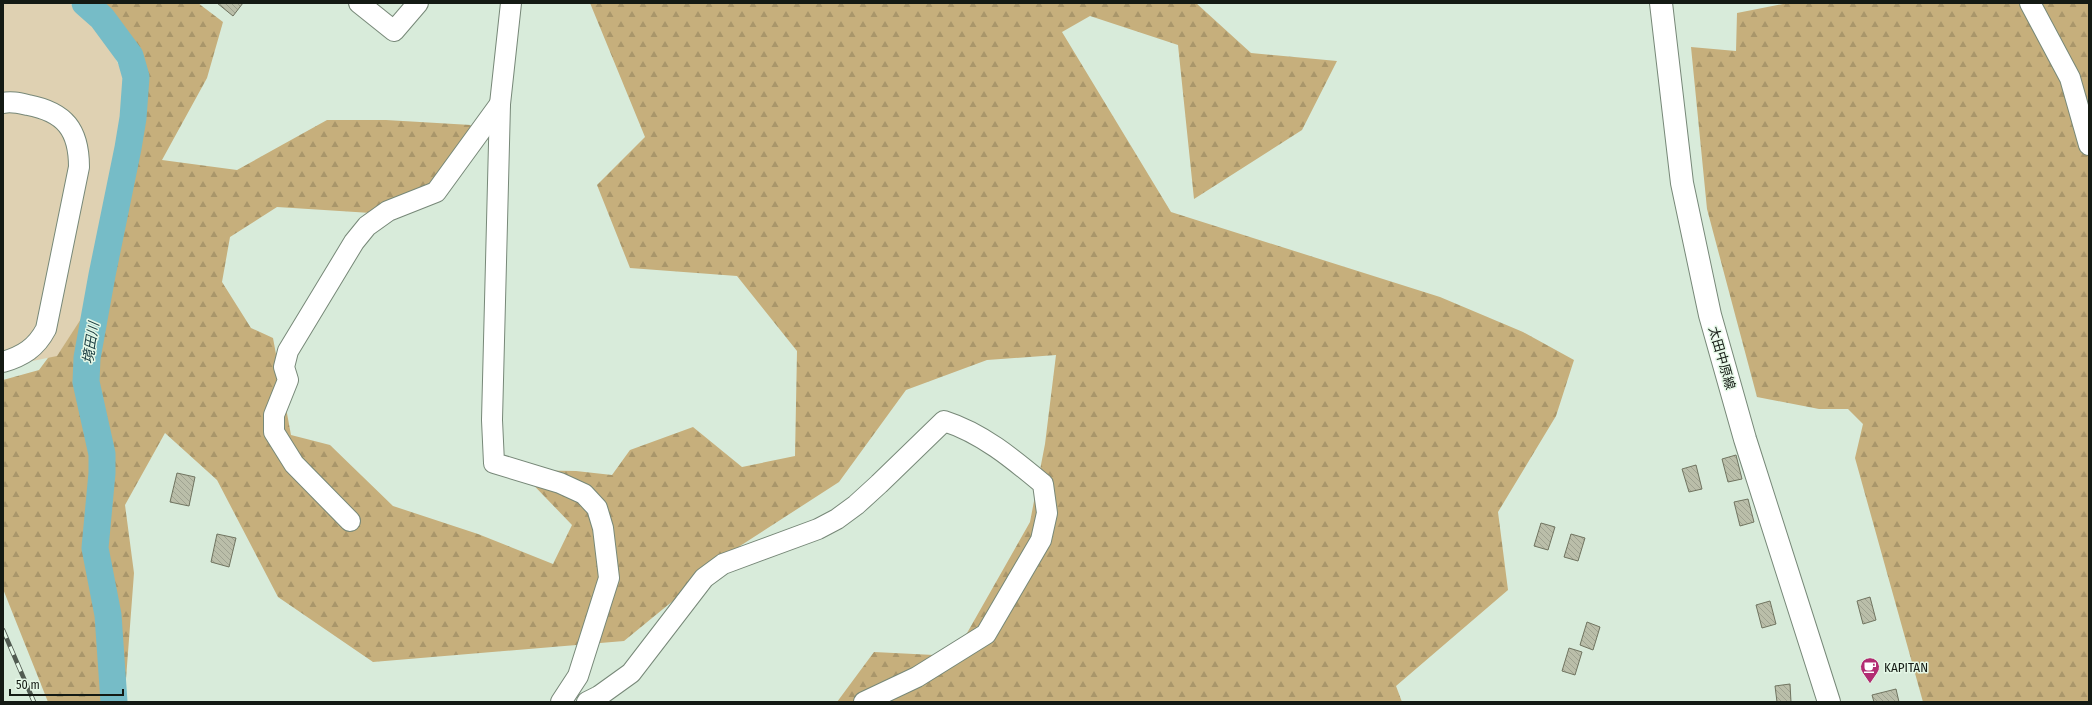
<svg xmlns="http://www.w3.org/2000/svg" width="2092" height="705" font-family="'Fira Sans Condensed','Noto Sans JP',sans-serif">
<defs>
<pattern id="forest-firs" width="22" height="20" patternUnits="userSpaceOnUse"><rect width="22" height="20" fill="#c6af7c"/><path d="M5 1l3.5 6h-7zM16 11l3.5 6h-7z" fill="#a9966a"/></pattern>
<pattern id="building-back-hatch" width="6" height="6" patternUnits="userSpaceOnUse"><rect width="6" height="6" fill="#babea9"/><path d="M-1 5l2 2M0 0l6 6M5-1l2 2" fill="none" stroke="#9fa391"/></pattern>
</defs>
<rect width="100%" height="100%" fill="#d8ebda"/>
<g fill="url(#forest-firs)">
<polygon points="74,3 198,3 223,22 207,78 162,160 237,170 327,120 386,120 471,125 444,181 371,213 277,207 230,237 222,282 251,328 273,338 291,435 330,445 393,506 478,534 553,564 572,525 519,470 576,471 612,475 630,450 693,427 742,467 795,456 797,351 737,276 630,268 597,185 645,137 590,3 1196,3 1251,53 1337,61 1302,130 1194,199 1178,45 1090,16 1062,32 1171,212 1440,297 1523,332 1574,360 1556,416 1498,512 1508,590 1396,686 1402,702 837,702 874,652 954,656 1030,522 1045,444 1056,355 987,360 906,390 839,482 740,546 624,641 373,662 278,597 217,480 165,433 125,505 134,573 126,679 118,702 48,702 3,589 3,380 39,370 99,289 134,104 102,18"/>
<polygon points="1788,3 2089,3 2089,702 1923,702 1855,458 1863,424 1848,409 1819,409 1757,397 1707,209 1691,47 1736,51 1737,13"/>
</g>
<polygon fill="#dfd1b2" points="3,3 69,3 98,23 127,82 121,184 90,305 57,356 3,367"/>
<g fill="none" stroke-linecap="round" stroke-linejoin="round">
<polyline stroke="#76bcc7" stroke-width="27" points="85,3 102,18 130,56 136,77 133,118 128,148 102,275 87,358 86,382 102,454 102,473 95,548 108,615 114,702"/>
</g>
<g fill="url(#building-back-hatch)" stroke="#707460">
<polygon points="217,3 243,3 233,16"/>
<polygon points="1736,455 1742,479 1728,482 1722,459"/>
<polygon points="1696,465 1702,489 1689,492 1682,469"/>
<polygon points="177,473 195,477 189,506 170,502"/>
<polygon points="1748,499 1754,522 1740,526 1734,502"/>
<polygon points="1541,523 1555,527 1548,550 1534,546"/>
<polygon points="217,534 236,538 229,567 211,562"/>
<polygon points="1571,534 1585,538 1578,561 1564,557"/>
<polygon points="1870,597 1876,620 1863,624 1857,601"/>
<polygon points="1770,601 1776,624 1762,628 1756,605"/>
<polygon points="1587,622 1600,627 1593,650 1580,645"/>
<polygon points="1569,648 1582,652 1575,675 1562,671"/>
<polygon points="1790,684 1791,702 1777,702 1775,686"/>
<polygon points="1896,689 1899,702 1874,702 1872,695"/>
</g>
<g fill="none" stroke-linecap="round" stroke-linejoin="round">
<g stroke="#778878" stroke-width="22">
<g id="minor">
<polyline points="359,3 394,31 418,3"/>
<polyline points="511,3 500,104 492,420 494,463 560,483 584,494 597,508 603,528 609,578 578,676 561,702"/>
<polyline points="2030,3 2070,78 2089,145"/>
<path d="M3 103C11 101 19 103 28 105 65 112 79 130 79 167L46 329C36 348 23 356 3 362"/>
<polyline points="350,521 294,464 274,432 274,415 288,380 284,367 288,351 354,242 367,226 388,211 436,192 500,104"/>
<path d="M587 702 599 696 631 673 704 578 723 564 818 529 837 519 856 505 879 484 944 421C982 433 1013 459 1043 484L1047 513 1041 540 986 634 917 677 864 702"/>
</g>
</g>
<g stroke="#778878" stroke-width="24">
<polyline id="major" points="1661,3 1682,183 1710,315 1745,439 1829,702"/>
</g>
<use href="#minor" stroke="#fff" stroke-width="20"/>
<use href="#major" stroke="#fff" stroke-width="22"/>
<g stroke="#515b51" stroke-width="4.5">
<polyline id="rail" points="3,630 34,702"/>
</g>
<use href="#rail" stroke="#e5f8e7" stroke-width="3" stroke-dasharray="9" stroke-linecap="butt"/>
</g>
<defs>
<g id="cafe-pin" transform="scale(1)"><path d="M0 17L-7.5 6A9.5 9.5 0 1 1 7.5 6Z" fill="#b22c72" stroke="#e5f8e7"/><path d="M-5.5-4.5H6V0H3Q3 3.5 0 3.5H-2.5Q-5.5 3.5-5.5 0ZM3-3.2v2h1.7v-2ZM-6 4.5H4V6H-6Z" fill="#fff"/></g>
</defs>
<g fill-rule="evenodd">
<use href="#cafe-pin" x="1870" y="667"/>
</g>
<g text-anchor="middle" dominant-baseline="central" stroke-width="3" stroke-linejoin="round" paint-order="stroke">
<g font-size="13" fill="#141a14" stroke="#e5f8e7">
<text transform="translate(1722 358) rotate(74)">太田中原線</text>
</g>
<g font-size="13" fill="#141a14" stroke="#e5f8e7" text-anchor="start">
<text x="1884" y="667">KAPITAN</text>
</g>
<g font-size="14" font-style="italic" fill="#15383d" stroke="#e5f8e7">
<text transform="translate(91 343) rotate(-81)">境田川</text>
</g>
</g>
<rect width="2092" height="705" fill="none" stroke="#141a14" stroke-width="8"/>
<path d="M10 689v6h113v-6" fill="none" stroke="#141a14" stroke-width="2"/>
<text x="16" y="689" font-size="12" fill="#141a14" stroke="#e5f8e7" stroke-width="3" paint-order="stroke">50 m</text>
</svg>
